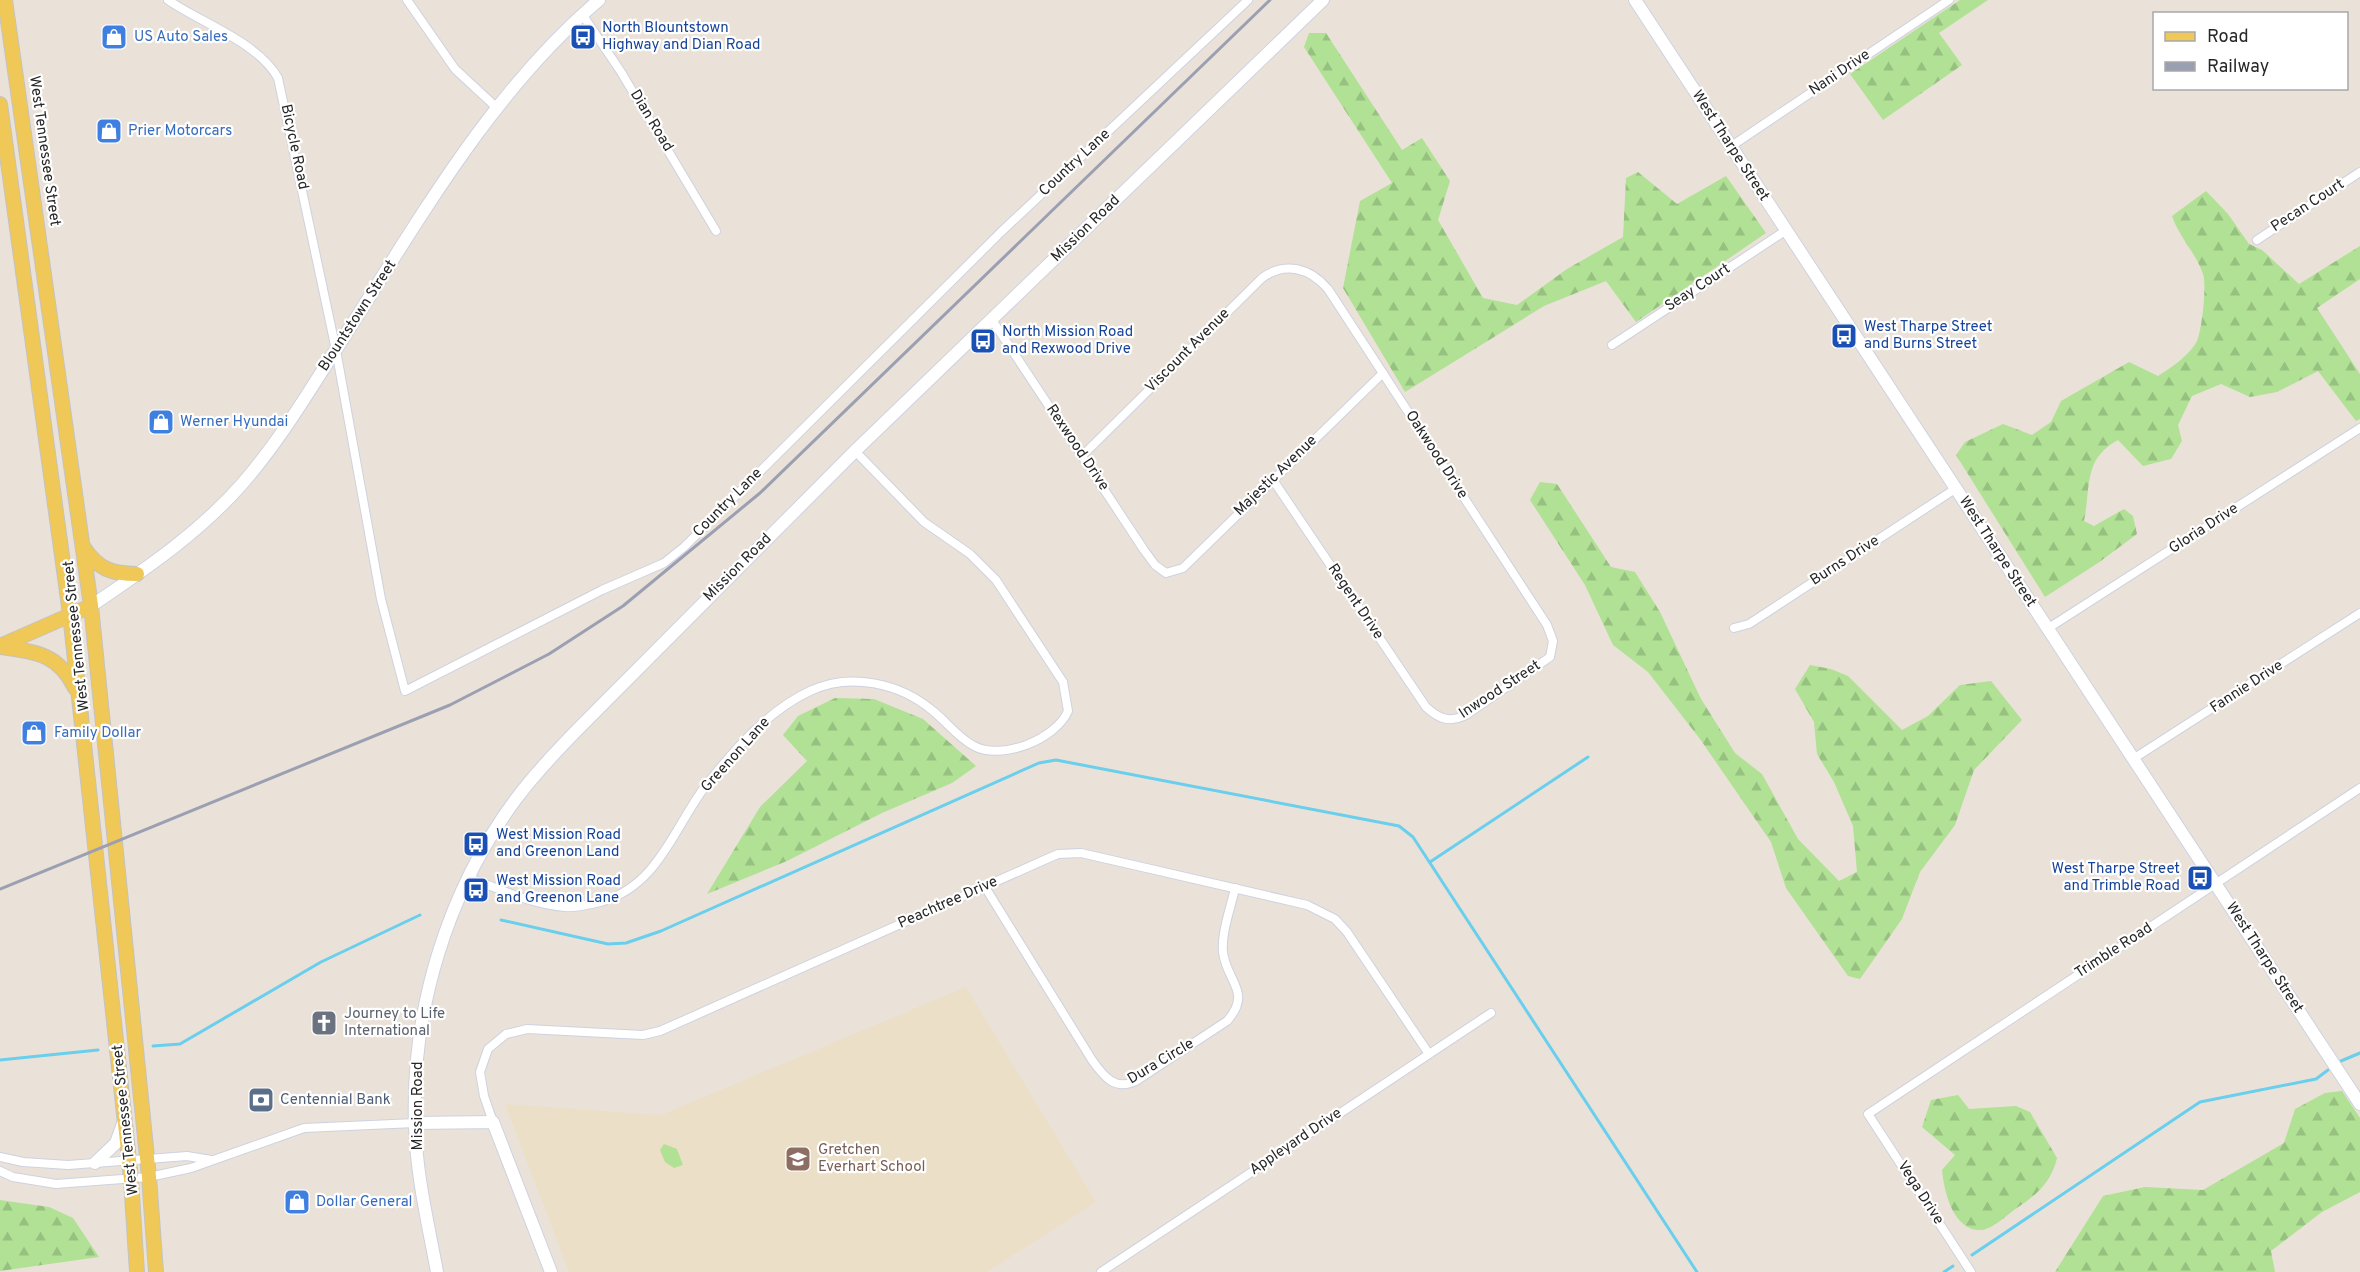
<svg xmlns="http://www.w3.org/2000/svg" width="2360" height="1272" font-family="Overpass,sans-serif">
<defs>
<pattern id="forest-firs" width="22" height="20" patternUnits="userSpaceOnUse" patternTransform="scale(1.5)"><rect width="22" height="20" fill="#b0e194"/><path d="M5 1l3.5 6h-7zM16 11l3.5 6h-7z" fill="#97c180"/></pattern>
</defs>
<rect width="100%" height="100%" fill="#eae2d8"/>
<polygon fill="#ecdfc7" points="966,987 1096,1202 987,1272 569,1272 505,1104 661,1115"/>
<g fill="url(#forest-firs)">
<polygon points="1960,0 1988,0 1939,33 1962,65 1883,120 1850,74"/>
<polygon points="1309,33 1326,33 1402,150 1422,138 1450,181 1438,220 1483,298 1517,305 1567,269 1623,237 1626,178 1638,172 1677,204 1726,176 1766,233 1636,322 1606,281 1544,306 1405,392 1343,288 1360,201 1392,183 1304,47"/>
<path d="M2206 191 2228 214 2249 244 2262 250 2299 284 2360 246V279L2317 308 2360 374V419L2356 421 2318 371 2277 392 2250 397 2221 384 2192 396 2178 425 2182 441 2171 459 2143 466 2118 440C2083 459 2091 486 2084 521L2094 526 2124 509 2133 516 2137 534 2098 563 2045 597 1956 455 1965 442 2003 424 2032 435 2051 422 2061 401 2129 362 2158 376C2171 368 2188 356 2196 343 2202 333 2207 284 2203 274 2196 253 2179 237 2172 216Z"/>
<polygon points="1540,482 1557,484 1611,567 1635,572 1660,612 1701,699 1735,753 1762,774 1798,839 1839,881 1857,872 1853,826 1834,782 1817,754 1814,722 1795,689 1810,665 1831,669 1848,676 1902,730 1928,716 1960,685 1991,681 2022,720 1974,770 1955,825 1920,872 1902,919 1860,979 1848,976 1786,888 1771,842 1700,739 1648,672 1613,645 1585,585 1530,500"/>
<polygon points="835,698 874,699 923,719 976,766 952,783 882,813 787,861 707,894 760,807 807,761 783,735 798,716"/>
<polygon points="2342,1091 2360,1118 2360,1192 2322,1212 2271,1251 2275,1272 2055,1272 2103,1196 2145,1187 2203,1190 2284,1143 2295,1109 2325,1093"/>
<path d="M1958 1095 1969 1109 2016 1106 2030 1112 2057 1158C2051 1184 2035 1196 2014 1210 2006 1216 1992 1229 1982 1230 1954 1232 1944 1193 1942 1170L1955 1155 1922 1127 1931 1100Z"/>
<polygon points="0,1200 49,1207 73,1218 99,1257 0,1271"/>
</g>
<polygon fill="#b0e194" points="664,1144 677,1149 683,1165 674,1168 665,1162 660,1150"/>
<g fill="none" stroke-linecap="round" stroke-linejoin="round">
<g stroke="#6aceed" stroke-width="3">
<polyline points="1430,862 1588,757"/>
<polyline points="501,920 608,944 626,943 661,931 1039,763 1056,760 1399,826 1413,837 1697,1272"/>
<polyline points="153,1046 180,1044 321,962 420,915"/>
<polyline points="0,1060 98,1050"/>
<polyline points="2341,1061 2360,1053"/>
<polyline points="1972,1255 2200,1102 2316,1079 2328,1070"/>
<polyline points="1944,1272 1953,1266"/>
</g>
<g stroke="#cdd2e1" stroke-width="10">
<g id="street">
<path d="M168 0C201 23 258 42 278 78L336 350 381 599 405 691 602 590 664 563 684 547 1001 232 1248 0"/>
<polyline points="407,0 455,69 497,108"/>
<polyline points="582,14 621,72 716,231"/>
<polyline points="1730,147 1949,0"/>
<polyline points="2257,240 2360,172"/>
<polyline points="992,320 1144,550 1155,565 1166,573 1183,568 1383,373"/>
<polyline points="1612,345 1785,231"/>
<path d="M1082 456 1262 278C1285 261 1310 268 1328 289L1547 625 1553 641 1550 657 1466 715C1449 723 1439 719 1426 707L1273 480"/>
<polyline points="1734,628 1749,624 1955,489"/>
<polyline points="2047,629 2360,428"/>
<polyline points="2133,759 2360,613"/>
<path d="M469 878C500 889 531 904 564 907 576 908 588 905 600 902 657 887 673 830 704 788 733 751 767 711 810 691 850 672 900 683 933 711 947 722 958 738 974 746 1002 761 1056 739 1068 711L1063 682 996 580 970 554 924 522 855 451"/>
<path d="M985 887 1092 1060C1104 1077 1115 1091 1136 1081L1227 1021C1253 992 1226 981 1223 952 1221 933 1231 907 1235 888"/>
<polyline points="493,1122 484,1096 480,1072 488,1049 506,1034 527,1029 643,1035 660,1031 1042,861 1058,854 1081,853 1307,905 1335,919 1347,932 1429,1054"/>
<polyline points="0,1157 23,1162 68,1165 187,1156 211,1160"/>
<polyline points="0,1171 13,1177 56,1184 149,1177 191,1168 304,1128 415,1123"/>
<polyline points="1101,1272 1491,1013"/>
<polyline points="1971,1272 1868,1114 2360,788"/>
</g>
</g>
<g stroke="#cdd2e1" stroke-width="14">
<g id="secondary">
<polyline points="1635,0 2360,1104"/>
<path d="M91 606C145 569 198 534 242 484 277 444 305 398 333 354 413 231 486 96 599 0"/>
<polyline points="415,1123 493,1122 551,1272"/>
<polyline points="95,1163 116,1143 124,1121"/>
<path d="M437 1272C428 1223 416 1174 415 1124 411 1010 448 890 516 799 537 771 561 746 586 721L855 451 1323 0"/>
</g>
</g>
<g stroke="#c3c3c3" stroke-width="16">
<g id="primary">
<polyline points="5,0 91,606 149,1177 156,1272"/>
<polyline points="0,104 70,614 131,1179 137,1272"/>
<path d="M84 548C98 569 112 574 137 574"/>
<polyline points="0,646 91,606"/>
<path d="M0 647C35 652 58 653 75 688"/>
</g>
</g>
<use href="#street" stroke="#fff" stroke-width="8"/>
<use href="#secondary" stroke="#fff" stroke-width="12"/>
<use href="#primary" stroke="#f0c857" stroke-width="14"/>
<polyline stroke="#9b9fb2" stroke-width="3" points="0,889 450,705 549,654 623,606 760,493 1270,0"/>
</g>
<defs>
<g id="shop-square" transform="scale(1.35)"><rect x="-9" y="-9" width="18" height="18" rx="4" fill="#3f7fe0" stroke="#fff"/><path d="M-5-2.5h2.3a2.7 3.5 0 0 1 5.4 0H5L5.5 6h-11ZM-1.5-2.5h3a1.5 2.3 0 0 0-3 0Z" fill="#fff"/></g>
<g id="bus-square" transform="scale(1.35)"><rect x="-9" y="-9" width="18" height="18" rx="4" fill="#1a4fb4" stroke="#fff"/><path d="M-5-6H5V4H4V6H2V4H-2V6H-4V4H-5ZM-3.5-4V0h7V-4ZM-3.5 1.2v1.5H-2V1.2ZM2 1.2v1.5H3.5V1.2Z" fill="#fff"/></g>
<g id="church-square" transform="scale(1.35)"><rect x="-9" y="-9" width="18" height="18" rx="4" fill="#6b7280" stroke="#fff"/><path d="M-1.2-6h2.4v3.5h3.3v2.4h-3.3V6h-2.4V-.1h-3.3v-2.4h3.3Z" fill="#fff"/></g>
<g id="bank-square" transform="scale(1.35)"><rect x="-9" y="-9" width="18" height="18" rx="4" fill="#5c6f8a" stroke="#fff"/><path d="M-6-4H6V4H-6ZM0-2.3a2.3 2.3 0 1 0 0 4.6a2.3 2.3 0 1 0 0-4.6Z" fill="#fff"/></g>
<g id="school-square" transform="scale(1.35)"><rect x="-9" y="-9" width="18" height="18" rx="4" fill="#8d6e63" stroke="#fff"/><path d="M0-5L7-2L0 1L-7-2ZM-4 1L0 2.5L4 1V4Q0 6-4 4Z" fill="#fff"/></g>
</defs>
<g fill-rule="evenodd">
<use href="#shop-square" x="114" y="37"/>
<use href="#bus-square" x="583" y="37"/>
<use href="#shop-square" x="109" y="131"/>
<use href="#bus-square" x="1844" y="336"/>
<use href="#bus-square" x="983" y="341"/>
<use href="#shop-square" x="161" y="422"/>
<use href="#shop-square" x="34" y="733"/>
<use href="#bus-square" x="476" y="844"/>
<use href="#bus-square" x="2200" y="878"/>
<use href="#bus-square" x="476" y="890"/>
<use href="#church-square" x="324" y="1023"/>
<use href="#bank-square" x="261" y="1100"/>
<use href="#school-square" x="798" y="1159"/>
<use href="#shop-square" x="297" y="1202"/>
</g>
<g text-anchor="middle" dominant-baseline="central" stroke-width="4.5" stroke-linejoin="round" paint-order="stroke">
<g font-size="15" fill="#164399" stroke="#fff" text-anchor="start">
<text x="602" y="28">North Blountstown<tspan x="602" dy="17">Highway and Dian Road</tspan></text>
<text x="1864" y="327">West Tharpe Street<tspan x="1864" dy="17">and Burns Street</tspan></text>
<text x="1002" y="332">North Mission Road<tspan x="1002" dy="17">and Rexwood Drive</tspan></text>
<text x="496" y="835">West Mission Road<tspan x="496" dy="17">and Greenon Land</tspan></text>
<text x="2180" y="869" text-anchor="end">West Tharpe Street<tspan x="2180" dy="17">and Trimble Road</tspan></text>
<text x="496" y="881">West Mission Road<tspan x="496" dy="17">and Greenon Lane</tspan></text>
</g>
<g font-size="15" fill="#366cbe" stroke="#fff" text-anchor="start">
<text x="134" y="37">US Auto Sales</text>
<text x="128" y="131">Prier Motorcars</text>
<text x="180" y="422">Werner Hyundai</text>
<text x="54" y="733">Family Dollar</text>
<text x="316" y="1202">Dollar General</text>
</g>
<g font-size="15" fill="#272727" stroke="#fff">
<text transform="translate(1840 73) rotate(-34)">Nani Drive</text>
<text transform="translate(651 121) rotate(59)">Dian Road</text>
<text transform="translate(1730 146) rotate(57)">West Tharpe Street</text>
<text transform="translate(294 147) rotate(78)">Bicycle Road</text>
<text transform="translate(44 151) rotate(82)">West Tennessee Street</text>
<text transform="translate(1075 163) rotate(-43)">Country Lane</text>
<text transform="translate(2308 206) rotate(-33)">Pecan Court</text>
<text transform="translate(1086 229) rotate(-44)">Mission Road</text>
<text transform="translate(1698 288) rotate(-33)">Seay Court</text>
<text transform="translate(358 316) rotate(-57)">Blountstown Street</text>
<text transform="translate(1188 351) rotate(-45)">Viscount Avenue</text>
<text transform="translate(1077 448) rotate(56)">Rexwood Drive</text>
<text transform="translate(1436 455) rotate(57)">Oakwood Drive</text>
<text transform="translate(1276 476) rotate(-44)">Majestic Avenue</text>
<text transform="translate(728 503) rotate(-45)">Country Lane</text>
<text transform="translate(2204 529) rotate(-33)">Gloria Drive</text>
<text transform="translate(1997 552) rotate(57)">West Tharpe Street</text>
<text transform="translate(1845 561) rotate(-33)">Burns Drive</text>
<text transform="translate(738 568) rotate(-45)">Mission Road</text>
<text transform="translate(1355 602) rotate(56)">Regent Drive</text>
<text transform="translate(77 636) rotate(-96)">West Tennessee Street</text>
<text transform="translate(2247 687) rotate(-33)">Fannie Drive</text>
<text transform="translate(1500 690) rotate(-33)">Inwood Street</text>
<text transform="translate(736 755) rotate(-48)">Greenon Lane</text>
<text transform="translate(948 903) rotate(-24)">Peachtree Drive</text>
<text transform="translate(2114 951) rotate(-33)">Trimble Road</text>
<text transform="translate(2264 958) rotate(57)">West Tharpe Street</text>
<text transform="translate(1161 1062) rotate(-31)">Dura Circle</text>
<text transform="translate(418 1106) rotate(-90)">Mission Road</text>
<text transform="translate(126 1120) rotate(-96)">West Tennessee Street</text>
<text transform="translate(1296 1142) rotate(-34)">Appleyard Drive</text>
<text transform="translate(1920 1193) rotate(57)">Vega Drive</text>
</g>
<g font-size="15" fill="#5b616d" stroke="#fff" text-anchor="start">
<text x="344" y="1014">Journey to Life<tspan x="344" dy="17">International</tspan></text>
</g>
<g font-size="15" fill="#4e5e75" stroke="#fff" text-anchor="start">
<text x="280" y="1100">Centennial Bank</text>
</g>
<g font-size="15" fill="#785e54" stroke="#fff" text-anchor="start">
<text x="818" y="1150">Gretchen<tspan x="818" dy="17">Everhart School</tspan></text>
</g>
</g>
<rect x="2153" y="12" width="195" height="78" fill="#ffffff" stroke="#a9a9a9" stroke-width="1.5"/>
<rect x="2165" y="32" width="30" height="9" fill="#f0c857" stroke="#a9a9a9" stroke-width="1.5"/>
<text x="2207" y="42" font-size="18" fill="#272727">Road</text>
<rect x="2165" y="62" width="30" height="9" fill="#9b9fb2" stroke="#a9a9a9" stroke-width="1.5"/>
<text x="2207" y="72" font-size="18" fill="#272727">Railway</text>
</svg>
